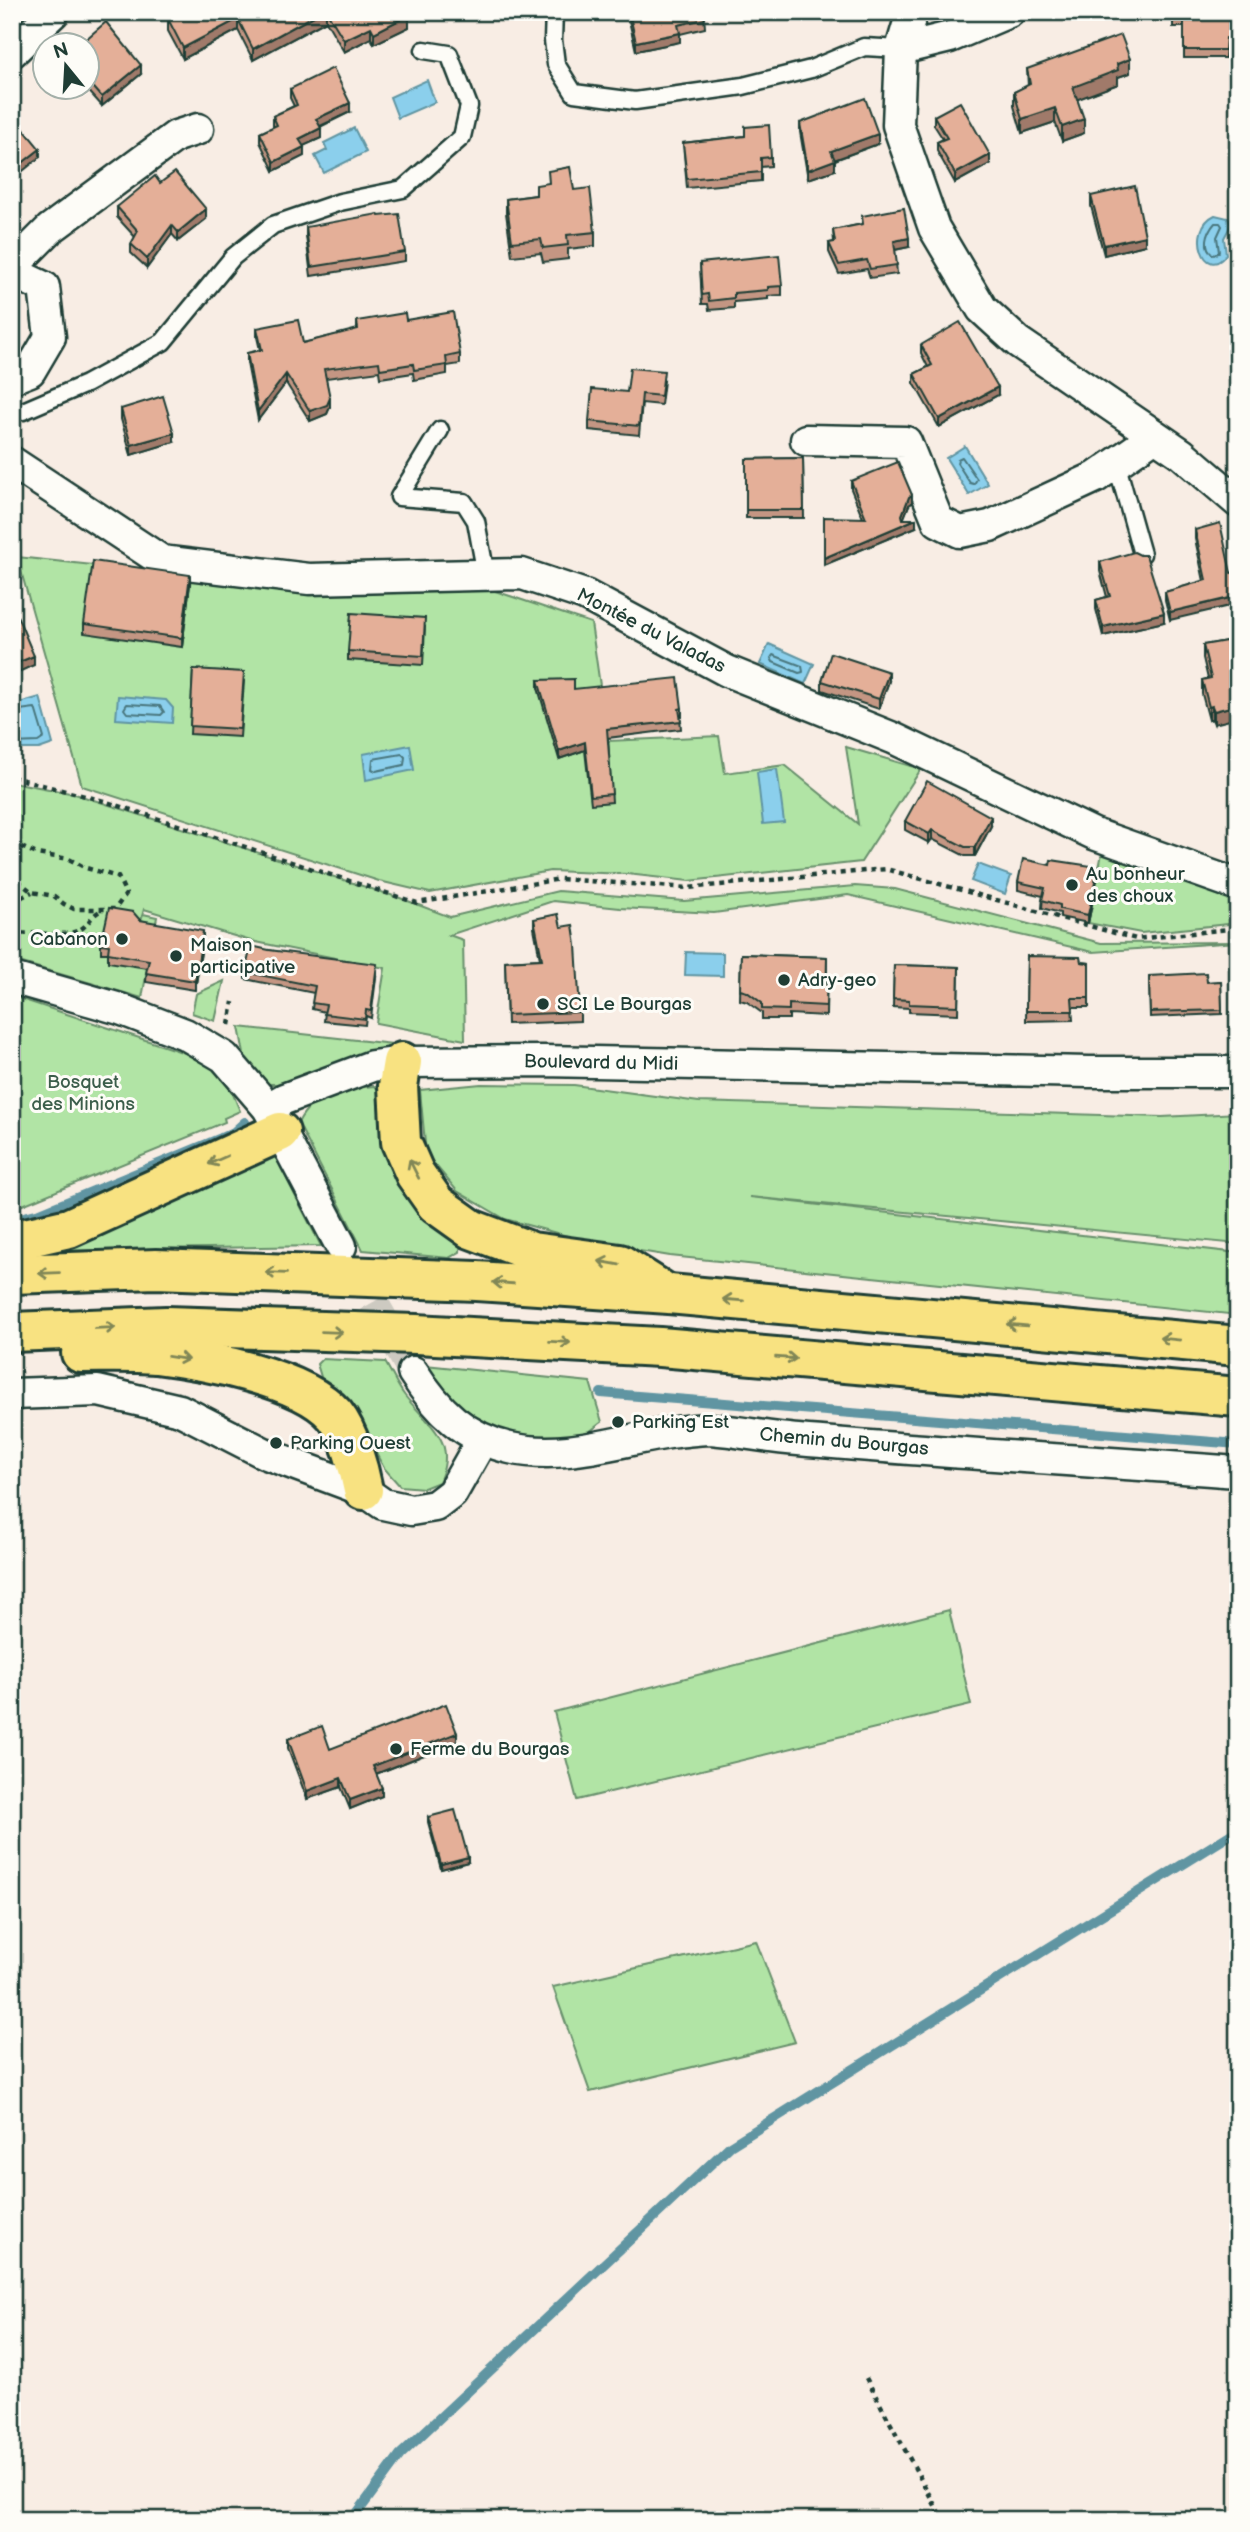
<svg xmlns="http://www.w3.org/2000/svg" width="1250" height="2532" font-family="'Balsamiq Sans',sans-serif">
<rect width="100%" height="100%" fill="#f8ede4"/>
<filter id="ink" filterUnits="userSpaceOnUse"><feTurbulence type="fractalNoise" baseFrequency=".0143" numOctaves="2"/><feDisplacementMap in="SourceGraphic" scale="14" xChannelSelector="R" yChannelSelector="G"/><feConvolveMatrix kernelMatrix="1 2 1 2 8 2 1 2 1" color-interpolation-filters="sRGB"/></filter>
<g filter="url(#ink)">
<g fill="#b1e4a5" stroke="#68906c" stroke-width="2">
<polygon points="17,557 330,590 489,589 591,623 608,741 719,736 725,773 785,765 858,824 846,747 921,769 861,862 689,881 627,874 550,871 430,893 379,881 82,786"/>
<polygon points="12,782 75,794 400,898 450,917 558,891 684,901 855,886 895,889 1101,943 1238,942 1093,952 848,895 714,913 620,908 553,901 449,935 463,940 465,1040 376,1023 385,968 251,941 144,909 141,920 143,914 157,917 142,998 12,960"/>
<polygon points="1102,853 1238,900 1238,923 1141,933 1088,923"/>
<polygon points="224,981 215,1021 192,1013 196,994"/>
<polygon points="12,996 185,1053 218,1070 233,1094 240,1111 224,1118 225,1122 20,1206 12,1207"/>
<polygon points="239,1027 420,1047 342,1063 297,1084 268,1084 246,1065"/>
<polygon points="481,1084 574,1085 699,1102 1162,1117 1238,1113 1238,1244 750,1197 1238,1253 1238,1315 670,1256 597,1244 505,1219 457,1191 426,1154 420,1090"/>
<path d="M374 1086 382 1092 461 1237 460 1252 449 1258 363 1250 298 1123C313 1092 343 1089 374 1086Z"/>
<polygon points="261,1155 275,1156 321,1246 45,1251"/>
<path d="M322 1359 385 1362C392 1373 397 1386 405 1396 429 1426 458 1440 439 1482L424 1488 400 1486 384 1468 344 1395 322 1380 317 1364Z"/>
<path d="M425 1365 590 1382 602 1422C596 1426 590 1432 584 1435 549 1450 483 1435 456 1410 444 1398 434 1379 425 1365Z"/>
<polygon points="949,1610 971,1705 577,1800 554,1712"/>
<polygon points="756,1941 795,2042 590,2092 553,1987"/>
</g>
<g fill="#8bcfec" stroke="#6095a2" stroke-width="2">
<polygon points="427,80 435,102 398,118 390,97"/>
<polygon points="354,128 366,152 324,173 315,156 327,150 324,143"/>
<path d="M1215 215 1228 218 1231 225 1224 238 1226 254C1206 284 1185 229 1215 215Z"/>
<polygon points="965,446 988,484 969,495 946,458"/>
<polygon points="769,644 814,664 805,684 760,664"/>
<polygon points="118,696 166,700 173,708 172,723 116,719"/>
<polygon points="40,697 53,744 39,749 12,749 12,705"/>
<polygon points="410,745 414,770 366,780 363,754"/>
<polygon points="777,769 784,822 763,824 757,772"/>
<polygon points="978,864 1011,876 1005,894 971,881"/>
<polygon points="686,952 723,953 723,976 685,975"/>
</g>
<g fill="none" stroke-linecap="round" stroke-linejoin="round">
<g stroke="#4a777e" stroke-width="2">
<path d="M1215 223H1220L1222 226 1217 237 1219 252 1214 255C1202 248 1207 232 1215 223Z"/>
<polygon points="962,457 977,479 974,484 970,483 957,463 958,459"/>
<polygon points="773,655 802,666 803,672 799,673 773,662 771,658"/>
<polygon points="127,704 160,706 164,712 161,715 127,713 124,709"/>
<polyline points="12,711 35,708 44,738 38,742 12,743"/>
<polygon points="402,754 405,757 404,765 376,771 372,769 373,759"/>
</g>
<g stroke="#6095a2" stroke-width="10">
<polyline points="12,1220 40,1213 221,1138 234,1132 245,1122"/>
<polyline points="601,1393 1238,1444"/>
<polyline points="352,2520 400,2455 730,2146 1238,1830"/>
</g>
<polyline stroke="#cdcac1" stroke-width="30" stroke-dasharray="30 15" stroke-linecap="butt" points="351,1263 413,1372"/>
<g stroke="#1f3d34" stroke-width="21">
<g id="service">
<polyline points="554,12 553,40 556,64 574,93 635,101 743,86 811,69 864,47 901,49"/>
<polyline points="12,410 23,411 86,384 163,342 233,257 273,225 340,202 403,189 462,137 469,106 449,54 424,50"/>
<polyline points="440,430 399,497 464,502 476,521 486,575"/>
<polyline points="1116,462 1142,554"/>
</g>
</g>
<g stroke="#1f3d34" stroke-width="35">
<g id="minor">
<polyline points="912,12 901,49 898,125 934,228 982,309 1018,342 1182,454 1238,502"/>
<polyline points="901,49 950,37 1009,12"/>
<polyline points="12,52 54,12"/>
<polyline points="12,267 50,229 176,136 198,129"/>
<polyline points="12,272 44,287 50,337 30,371 12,378"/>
<polyline points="806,440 906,442 938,521 960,532 990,526 1096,477 1155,436"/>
<polyline points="12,462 162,561 309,579 522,574 585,595 727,671 893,738 1094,834 1238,885"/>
<polyline points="12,978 120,1009 185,1034 224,1057 268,1108 341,1246"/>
<polyline points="268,1108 284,1099 372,1066 402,1062 543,1061 1089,1072 1238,1072"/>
<path d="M413 1372C437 1410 465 1438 510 1448 566 1461 621 1439 677 1432 688 1431 699 1429 709 1429 739 1431 769 1438 798 1440 945 1453 1091 1461 1238 1472"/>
<polyline points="12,1394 98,1391 180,1410 264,1453 363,1490 383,1504 411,1510 435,1506 452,1493 477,1449 480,1439"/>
</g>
</g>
<g stroke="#1f3d34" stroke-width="44">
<g id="primary">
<polyline points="402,1062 398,1086 401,1142 415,1174 436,1204 471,1229 532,1252 620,1264 661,1290"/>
<polyline points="12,1241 69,1228 280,1132"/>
<polyline points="12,1274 156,1269 477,1281 669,1294 1238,1346"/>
<polyline points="12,1332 166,1326 416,1334 660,1347 1238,1397"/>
<path d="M81 1353C106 1353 131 1352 156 1354 204 1360 302 1377 335 1415 349 1432 359 1469 363 1490"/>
</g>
</g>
<g stroke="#1f3d34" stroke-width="4.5" stroke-dasharray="5 5" stroke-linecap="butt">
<polyline points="12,777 104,801 417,903 560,879 688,888 886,869 1136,939 1238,928"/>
<polyline points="12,843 37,854 69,859 86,868 118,877 126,894 115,909 74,909 64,904 54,896 32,892 12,876"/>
<polyline points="12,902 32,892"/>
<path d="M12 935C32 930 65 939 81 929 89 924 90 916 102 910"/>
<polyline points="229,1025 233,1002"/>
<polyline points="866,2378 943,2520"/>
</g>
<use href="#service" stroke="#fdfcf7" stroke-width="16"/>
<use href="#minor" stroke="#fdfcf7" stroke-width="30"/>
<use href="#primary" stroke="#f8e281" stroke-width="38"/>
</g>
<g fill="#c49683" stroke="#1f3d34" stroke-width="2">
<polygon points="171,12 408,12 409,27 374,44 371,38 344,52 326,21 253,60 238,30 183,59 168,31 168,19 171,18"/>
<polygon points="627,12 714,12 704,15 705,28 680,34 680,42 636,51"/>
<polygon points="762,12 790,12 763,17"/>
<polygon points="1173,12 1238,12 1238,47 1226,47 1225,58 1184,58 1184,27 1173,27"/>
<polygon points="88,46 141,74 102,106 86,88 88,88"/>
<polygon points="1027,69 1130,73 1118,77 1118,84 1077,99 1084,133 1062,141 1055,122 1022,133 1014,106 1014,92 1028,86"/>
<polygon points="290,89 350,112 320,127 321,138 303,146 304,156 274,171 260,142 260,133 273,127 273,116 294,106 290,98"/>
<polygon points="934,116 990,164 955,183 937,151 937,142 943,139 934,125"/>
<polygon points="800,123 878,144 835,160 835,170 808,179 800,132"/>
<polygon points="745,127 771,157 771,166 761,167 761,181 687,188 683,143 745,136"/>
<polygon points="160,183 206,219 178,241 172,234 147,268 131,253 131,244 135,237 117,217 117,207"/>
<polygon points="574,190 595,232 595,246 568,249 568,259 543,262 541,253 512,256 506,213 506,199"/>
<polygon points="1091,196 1145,245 1104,255 1091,206"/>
<polygon points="862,216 909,247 895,250 897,274 870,278 867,269 839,274 829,252 829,243 834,242 833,230 862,224"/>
<polygon points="306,227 405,252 405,261 311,276 306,236"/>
<polygon points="700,263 782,286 782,295 768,296 768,299 734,302 734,308 709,310 708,304 702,304"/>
<polygon points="406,320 460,354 460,364 447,366 447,374 414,380 413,373 380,378 379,371 326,378 330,407 327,414 310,421 286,383 258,420 247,363 247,353 260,350 257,337 257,328 303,343 357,330 357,321"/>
<polygon points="921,345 998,395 939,427 914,383 914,374 928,367 921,353"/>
<polygon points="664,381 661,405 642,403 639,435 589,430 589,421 627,392"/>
<polygon points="121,409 174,442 131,455 121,419"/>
<polygon points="803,458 804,518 746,518 746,459"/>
<polygon points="851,481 912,503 909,505 903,519 916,527 824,565 863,518 851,489"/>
<polygon points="1195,530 1231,573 1170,620 1165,600 1165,592 1204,581 1195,539"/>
<polygon points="1100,562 1164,622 1103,636 1096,609 1096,600 1107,597 1100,571"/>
<polygon points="190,584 182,647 84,633 84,624"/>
<polygon points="425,627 423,665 348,660 348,651"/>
<polygon points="1238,639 1214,724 1212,719 1209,720 1202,694 1202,680 1208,679 1203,658 1203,645"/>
<polygon points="193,669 244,681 240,737 190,734"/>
<polygon points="538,680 574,689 682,708 682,717 680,717 681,729 608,738 612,802 591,804 585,750 559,759 538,688"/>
<polygon points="822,681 889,681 879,709 822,690"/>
<polygon points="905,821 991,826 975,856 965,856 932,839 929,843 905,830"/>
<polygon points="1098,875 1088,923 1060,917 1060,913 1042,908 1043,896 1018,890 1018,882"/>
<polygon points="534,919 580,1012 580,1021 507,1024 505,961 540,959 534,928"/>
<polygon points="140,920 203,939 195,990 146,982 147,968 108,962 108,953 101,953 101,944"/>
<polygon points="269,950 377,970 371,1018 366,1016 365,1025 324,1021 325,1012 312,1009 314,993 245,979 245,972"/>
<polygon points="741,954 827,957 826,1016 789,1014 789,1019 762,1019 762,1013 747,1002 740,1000"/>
<polygon points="1027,956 1089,963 1089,1007 1072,1007 1073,1020 1026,1021"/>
<polygon points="894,965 959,967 958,1014 909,1012 909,1008 893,1007"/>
<polygon points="1149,976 1207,982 1221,981 1222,1014 1150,1017"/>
<polygon points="288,1739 330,1749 457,1742 376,1774 382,1796 350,1809 341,1787 307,1799 288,1748"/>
<polygon points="428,1817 468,1862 441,1869 428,1822"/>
</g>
<g fill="#a07a6a" stroke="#1f3d34" stroke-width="2">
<polygon points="321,12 326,12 326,21 253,60 253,49"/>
<polygon points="409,15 409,27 374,44 374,33"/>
<polygon points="238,19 238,30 183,59 183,48"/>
<polygon points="371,27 371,38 344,52 344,40"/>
<polygon points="680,33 680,42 636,51 636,42"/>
<polygon points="1130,59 1130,73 1118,77 1118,84 1073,101 1073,87 1117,64"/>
<polygon points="141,65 141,74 102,106 102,97"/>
<polygon points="350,103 350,112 316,128 316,119"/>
<polygon points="1055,108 1055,122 1022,133 1022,119"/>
<polygon points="1084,119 1084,133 1062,141 1062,127"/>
<polygon points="321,128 321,138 299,148 299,139"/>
<polygon points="878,134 878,144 831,161 831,151"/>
<polygon points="304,147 304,156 274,171 274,162"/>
<polygon points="40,149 40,157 12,180 12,171"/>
<polygon points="990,155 990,164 955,183 955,174"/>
<polygon points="835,160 835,170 808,179 808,170"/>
<polygon points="206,209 206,219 178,241 178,232"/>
<polygon points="172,225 172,234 147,268 147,259"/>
<polygon points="1145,236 1145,245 1104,255 1104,245"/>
<polygon points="909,238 909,247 894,250 894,241"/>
<polygon points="18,333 18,342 12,347 12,338"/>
<polygon points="286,374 286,383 258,420 258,411"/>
<polygon points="998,387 998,395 939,427 939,419"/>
<polygon points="330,398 330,407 327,414 310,421 310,411"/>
<polygon points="174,433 174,442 131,455 131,445"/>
<polygon points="912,495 912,503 909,505 902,523 902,515 909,497"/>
<polygon points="916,519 916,527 824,565 824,558"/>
<polygon points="190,575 190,584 182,647 182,638"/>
<polygon points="1238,596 1238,604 1170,620 1170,612"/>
<polygon points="1164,613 1164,622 1103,636 1103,627"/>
<polygon points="34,656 34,665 12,675 12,665"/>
<polygon points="889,672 889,681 879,709 879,699"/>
<polygon points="1238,705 1238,718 1214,724 1214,711"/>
<polygon points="1212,706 1212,719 1209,720 1209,707"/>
<polygon points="585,742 585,750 559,759 559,751"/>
<polygon points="991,817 991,826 975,856 975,847"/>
<polygon points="932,830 932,839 929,843 929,834"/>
<polygon points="1098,867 1098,875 1088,923 1088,915"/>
<polygon points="203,931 203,939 195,990 195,981"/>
<polygon points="457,1733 457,1742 373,1775 373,1766"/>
<polygon points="341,1778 341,1787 307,1799 307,1791"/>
<polygon points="382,1788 382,1796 350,1809 350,1800"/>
<polygon points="468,1857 468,1862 441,1869 441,1864"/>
</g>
<g fill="#e4af98" stroke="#1f3d34" stroke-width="2">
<polygon points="173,12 321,12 253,49 238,19 183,48 168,19 174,16"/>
<polygon points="327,12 408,12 409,15 374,33 371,27 344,40"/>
<polygon points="629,12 704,12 705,19 678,25 680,33 636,42"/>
<polygon points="1173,12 1238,12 1238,38 1226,38 1225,50 1184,50 1184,19 1173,18"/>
<polygon points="106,22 141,65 102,97 88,81 88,46 78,46"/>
<polygon points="1121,35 1130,59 1117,64 1118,70 1073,87 1084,119 1062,127 1055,108 1022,119 1014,92 1030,84 1027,69"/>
<polygon points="333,68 350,103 316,119 321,128 299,139 304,147 274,162 260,133 277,125 273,116 297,105 290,89"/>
<polygon points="865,98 878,134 831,151 835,160 808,170 800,123"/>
<polygon points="960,102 990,155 955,174 937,142 947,138 934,116"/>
<polygon points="12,115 40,149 12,171"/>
<polygon points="769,125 771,157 761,158 761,172 687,179 683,143 745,136 745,127"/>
<polygon points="570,167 574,190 590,188 595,232 567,235 568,245 543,248 541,239 512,242 506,199 536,195 536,185 549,183 548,171"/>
<polygon points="175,172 206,209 178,232 172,225 147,259 131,244 138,231 117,207 155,176 160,183"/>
<polygon points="1135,186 1145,236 1104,245 1091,196"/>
<polygon points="904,208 909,238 894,241 897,265 870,269 867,260 839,265 829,243 835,242 833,230 863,224 862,216"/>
<polygon points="378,214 379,216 399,214 405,252 311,267 306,227"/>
<polygon points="779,255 782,286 768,287 768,290 734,293 734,298 709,301 708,294 702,295 700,263"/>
<polygon points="453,312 460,354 446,357 447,365 414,370 413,364 380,369 379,362 324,369 330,398 327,405 310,411 286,374 258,411 247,353 262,350 257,328 298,320 303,343 358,329 357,321 405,313 406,320"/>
<polygon points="960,322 998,387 939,419 914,374 932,365 921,345"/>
<polygon points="12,326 18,333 12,338"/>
<polygon points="630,368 664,371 661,396 642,394 639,426 589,421 592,389 627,392"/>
<polygon points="163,396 174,433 131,445 121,409"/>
<polygon points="803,458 804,510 746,510 746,459"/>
<polygon points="898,462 912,495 909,497 902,515 903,519 916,519 824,558 824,517 866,518 851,481"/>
<polygon points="1220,523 1231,573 1238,572 1238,596 1170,612 1165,592 1206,580 1195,530"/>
<polygon points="1134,552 1140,555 1146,555 1164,613 1103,627 1096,600 1110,596 1100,562"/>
<polygon points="93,561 190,575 182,638 84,624"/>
<polygon points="16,613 34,656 12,665 12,615"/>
<polygon points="351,613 425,618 423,656 348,651"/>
<polygon points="1238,639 1238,705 1214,711 1212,706 1209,707 1202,680 1211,678 1203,645"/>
<polygon points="831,653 889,672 879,699 822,681"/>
<polygon points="193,669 244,672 240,729 190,726"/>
<polygon points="678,678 682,708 679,709 681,721 607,729 612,794 591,796 585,742 559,751 538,680 574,679 574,689"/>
<polygon points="927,781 991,817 975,847 965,847 932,830 929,834 905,821"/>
<polygon points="1023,859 1050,865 1051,860 1098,867 1088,915 1060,909 1060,905 1042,900 1045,888 1018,882"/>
<polygon points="109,908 133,912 140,920 203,931 195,981 146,973 149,960 108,953 109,945 101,944"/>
<polygon points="558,914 561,927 573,925 576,945 580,1012 507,1015 505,961 542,959 534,919"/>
<polygon points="251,946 269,950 377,964 371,1011 366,1010 365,1019 324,1014 326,1005 312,1003 315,986 245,972"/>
<polygon points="741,954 827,957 826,1006 789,1004 789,1010 762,1009 762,1003 747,992 740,990"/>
<polygon points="1027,956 1080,957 1081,962 1089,963 1089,998 1072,998 1073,1011 1026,1011"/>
<polygon points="894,965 959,967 958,1006 909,1004 909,1000 893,999"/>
<polygon points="1206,973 1207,982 1221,981 1222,1010 1150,1012 1149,976"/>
<polygon points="446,1704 457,1733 373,1766 382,1788 350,1800 341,1778 307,1791 288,1739 322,1726 330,1749"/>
<polygon points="455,1810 468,1857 441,1864 428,1817"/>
</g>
<defs><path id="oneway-shaft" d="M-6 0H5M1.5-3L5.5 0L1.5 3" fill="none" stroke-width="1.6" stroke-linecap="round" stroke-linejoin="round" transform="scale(1.75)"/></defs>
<g stroke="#818757">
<use href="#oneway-shaft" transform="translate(218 1160) rotate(156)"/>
<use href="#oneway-shaft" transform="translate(414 1169) rotate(-117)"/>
<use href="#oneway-shaft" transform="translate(609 1263) rotate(-170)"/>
<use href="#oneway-shaft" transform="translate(49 1273) rotate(178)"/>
<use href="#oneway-shaft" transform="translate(276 1273) rotate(-178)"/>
<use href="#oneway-shaft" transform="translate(503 1283) rotate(-176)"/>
<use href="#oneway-shaft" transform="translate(733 1300) rotate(-175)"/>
<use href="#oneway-shaft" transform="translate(1017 1325) rotate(-175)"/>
<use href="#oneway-shaft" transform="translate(105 1328) rotate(-2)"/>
<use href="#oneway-shaft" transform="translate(332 1332) rotate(2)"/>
<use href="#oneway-shaft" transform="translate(1170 1339) rotate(-174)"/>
<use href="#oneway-shaft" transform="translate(560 1342) rotate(3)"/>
<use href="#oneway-shaft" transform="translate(178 1358) rotate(9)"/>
<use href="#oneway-shaft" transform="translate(786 1358) rotate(5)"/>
</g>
</g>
<g fill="#1f3d34" stroke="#fdfcf7" stroke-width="2.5">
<circle cx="1072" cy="885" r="7"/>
<circle cx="122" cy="939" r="7"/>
<circle cx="176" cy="956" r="7"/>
<circle cx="784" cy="980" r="7"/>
<circle cx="543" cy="1004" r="7"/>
<circle cx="618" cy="1422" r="7"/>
<circle cx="276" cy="1443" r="7"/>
<circle cx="396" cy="1749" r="7"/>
</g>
<g text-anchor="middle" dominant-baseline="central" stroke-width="6" stroke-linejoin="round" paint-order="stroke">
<g font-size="19" fill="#1f3d34" stroke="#fdfcf7">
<text transform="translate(651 631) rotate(27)">Montée du Valadas</text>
<text transform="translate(601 1063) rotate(1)">Boulevard du Midi</text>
<text transform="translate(844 1442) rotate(5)">Chemin du Bourgas</text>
</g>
<g font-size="19" fill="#1f3d34" stroke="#fdfcf7" text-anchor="start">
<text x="1086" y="874">Au bonheur<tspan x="1086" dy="22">des choux</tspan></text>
<text x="108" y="939" text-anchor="end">Cabanon</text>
<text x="190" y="945">Maison<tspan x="190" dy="22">participative</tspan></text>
<text x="798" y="980">Adry-geo</text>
<text x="557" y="1004">SCI Le Bourgas</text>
<text x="632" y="1422">Parking Est</text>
<text x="290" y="1443">Parking Ouest</text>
<text x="410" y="1749">Ferme du Bourgas</text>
</g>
<g font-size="19" fill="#3c5e4b" stroke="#fdfcf7">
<text x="83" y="1082">Bosquet<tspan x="83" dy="22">des Minions</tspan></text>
</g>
</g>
<rect width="1250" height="2532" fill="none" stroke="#fdfcf7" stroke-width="42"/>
<rect x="21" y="21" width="1208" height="2490" fill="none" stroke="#1f3d34" stroke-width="2.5" filter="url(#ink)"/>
<g transform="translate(66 66) rotate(342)"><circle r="33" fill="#fdfcf7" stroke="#a4b0a9" stroke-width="2"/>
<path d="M0-5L12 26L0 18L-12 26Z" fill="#1f3d34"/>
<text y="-10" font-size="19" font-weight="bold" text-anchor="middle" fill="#1f3d34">N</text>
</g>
</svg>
